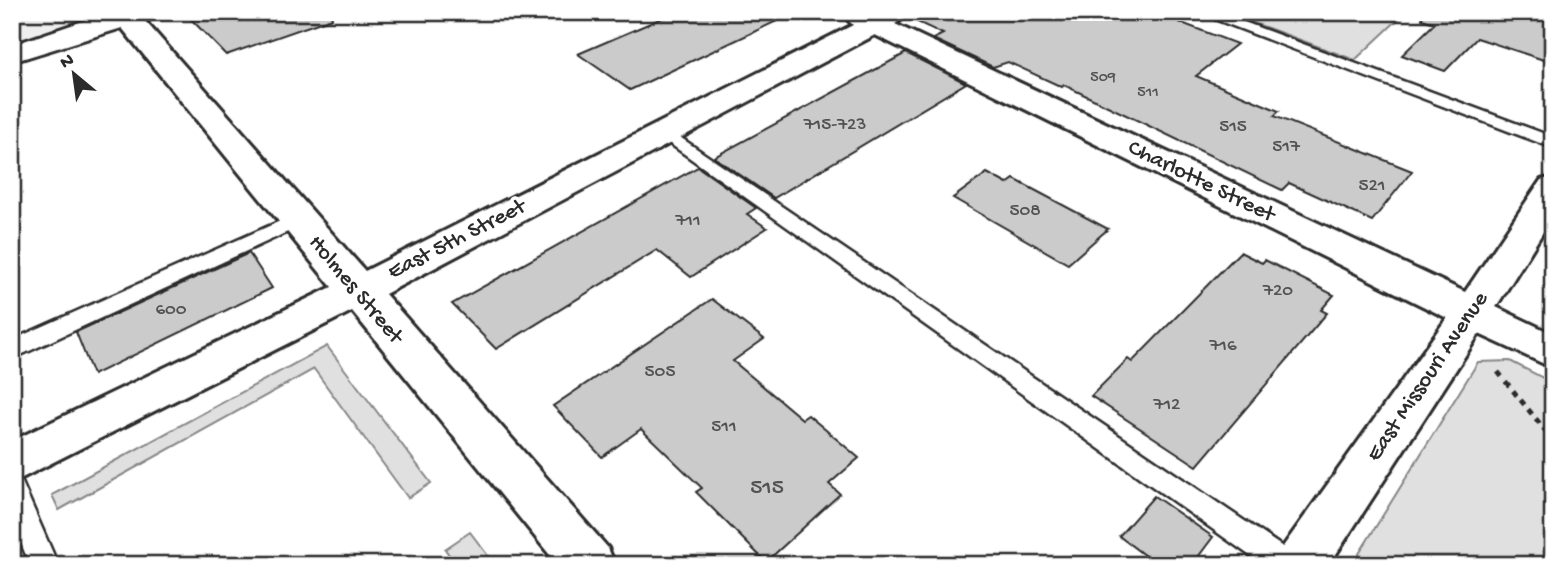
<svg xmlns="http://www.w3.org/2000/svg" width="1565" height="577" font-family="'Gochi Hand',sans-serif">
<rect width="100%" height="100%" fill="#fff"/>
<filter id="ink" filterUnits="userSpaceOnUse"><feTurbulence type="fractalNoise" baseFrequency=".0143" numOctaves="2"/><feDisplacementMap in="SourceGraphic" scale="14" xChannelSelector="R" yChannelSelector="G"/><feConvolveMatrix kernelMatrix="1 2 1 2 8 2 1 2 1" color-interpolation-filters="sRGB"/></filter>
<g filter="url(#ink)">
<polygon fill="#efefef" points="12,12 96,12 82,25 12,48"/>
<g fill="#e0e0e0" stroke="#868686" stroke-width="2">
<polygon points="1224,12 1406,12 1355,60"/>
<polygon points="327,346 431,483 408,498 314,369 59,510 52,495"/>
<polygon points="1510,361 1553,383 1553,565 1352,565 1478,362"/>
<polygon points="470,532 495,565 456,565 445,549"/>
</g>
<g fill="#cbcbcb" stroke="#2b2b2b" stroke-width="2">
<polygon points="184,12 331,12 332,18 226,55"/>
<polygon points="676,12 796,12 630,90 578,54"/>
<polygon points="915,12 1153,12 1237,44 1196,76 1279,111 1274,116 1412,171 1372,221 1289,183 1282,190 1064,85 1062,87 1008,62 993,67 933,39 943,34 909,18"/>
<polygon points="1423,12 1523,12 1553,22 1553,63 1477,38 1445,71 1402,55 1435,23 1422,19"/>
<polygon points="906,53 966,83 774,198 714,157"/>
<polygon points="698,167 756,208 747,214 767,228 691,277 657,250 496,349 452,304"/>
<polygon points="987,173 1007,184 1014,179 1108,229 1068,264 953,198"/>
<polygon points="1240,252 1262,263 1265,260 1334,295 1321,310 1327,313 1197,466 1091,396 1128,359 1132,362"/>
<polygon points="249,253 272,288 93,375 76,332"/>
<polygon points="712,299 764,339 733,361 802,419 808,415 859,458 829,484 840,494 766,562 696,492 702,488 641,429 602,457 553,406"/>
<polygon points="1154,496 1213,537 1192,565 1157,565 1119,536"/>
</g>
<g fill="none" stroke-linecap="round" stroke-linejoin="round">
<g stroke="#2b2b2b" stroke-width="5">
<g id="lane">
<polygon points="1196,12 1217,12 1553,137 1553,148"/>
<polygon points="665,127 1296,556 1300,565 1263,565 659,136 656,132"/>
<polygon points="296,214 306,220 303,225 12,359 12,340"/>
<polygon points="12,477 21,480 58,565 30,565 12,521"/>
</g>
</g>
<g stroke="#2b2b2b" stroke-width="6">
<polygon id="street" points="110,12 158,12 154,18 145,21 365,271 853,25 845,17 848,12 912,12 895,24 1465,292 1541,180 1553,177 1553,216 1496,307 1553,334 1553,368 1479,334 1329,565 1275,565 1282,548 1447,318 875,35 385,294 608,548 615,565 558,565 352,311 12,483 12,441 332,287 122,28 12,62 12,45"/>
</g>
<polyline stroke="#2b2b2b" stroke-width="5" stroke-dasharray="6 6" stroke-linecap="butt" points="1498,372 1553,440"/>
<use href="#lane" fill="#fff" fill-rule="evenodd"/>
<use href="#street" fill="#fff" fill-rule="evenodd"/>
</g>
</g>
<g text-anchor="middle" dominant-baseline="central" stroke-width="7" stroke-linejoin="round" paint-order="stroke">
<g font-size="16" fill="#535353">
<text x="1103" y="78">509</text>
<text x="1148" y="93">511</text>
</g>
<g font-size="19" fill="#535353">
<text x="835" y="125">715-723</text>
<text x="1233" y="127">515</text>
<text x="1286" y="147">517</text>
<text x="1372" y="186">521</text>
<text x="1025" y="211">508</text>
<text x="688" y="221">711</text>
<text x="1278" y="291">720</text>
<text x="171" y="310">600</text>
<text x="1223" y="346">716</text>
<text x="660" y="372">505</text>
<text x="1167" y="405">712</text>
<text x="724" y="427">511</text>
</g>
<g font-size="23" fill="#2b2b2b" stroke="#fff">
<text transform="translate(1201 182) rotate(26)">Charlotte Street</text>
<text transform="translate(457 240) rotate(-27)">East 5th Street</text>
<text transform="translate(355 290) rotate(50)">Holmes Street</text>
<text transform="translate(1428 377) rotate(-56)">East Missouri Avenue</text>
</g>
<g font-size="23" fill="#535353">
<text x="767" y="488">515</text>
</g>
</g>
<rect width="1565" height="577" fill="none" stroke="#fff" stroke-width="42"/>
<rect x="21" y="21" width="1523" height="535" fill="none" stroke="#2b2b2b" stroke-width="2.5" filter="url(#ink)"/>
<g transform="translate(74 74) rotate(331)" stroke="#ffffff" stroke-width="5" paint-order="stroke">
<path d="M0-5L12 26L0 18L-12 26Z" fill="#2b2b2b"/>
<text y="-10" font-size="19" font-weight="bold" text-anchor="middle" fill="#2b2b2b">N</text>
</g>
</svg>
